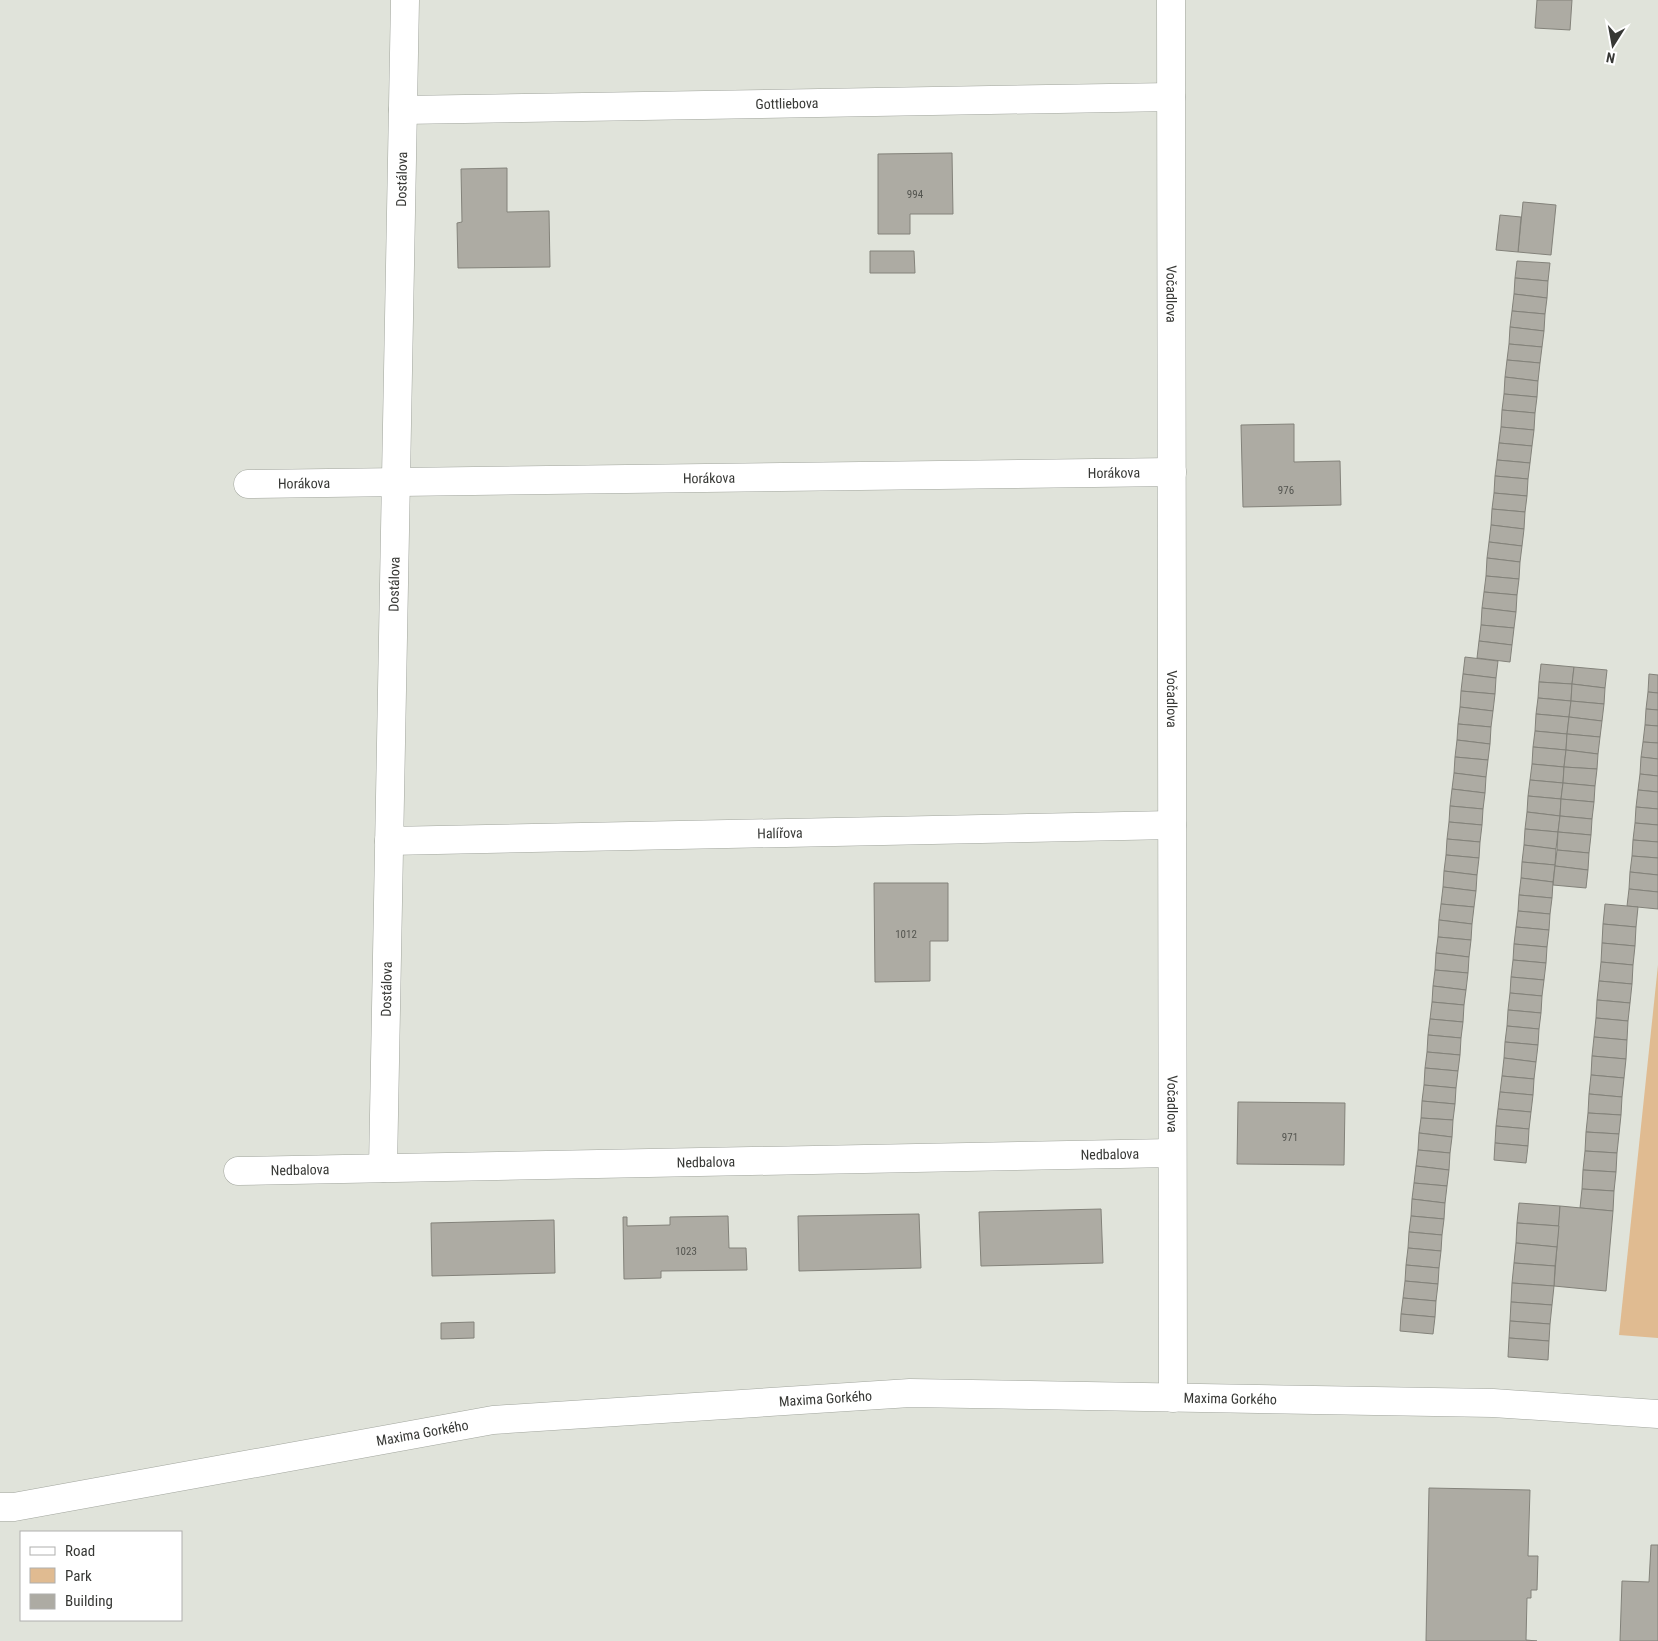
<svg xmlns="http://www.w3.org/2000/svg" width="1658" height="1641" font-family="'Roboto Condensed',sans-serif">
<rect width="100%" height="100%" fill="#e0e3da"/>
<polygon fill="#e0bb91" points="1658,965 1658,1338 1619,1335"/>
<g fill="#adaba3" stroke="#83827a">
<polygon points="1537,0 1572,0 1570,30 1535,28"/>
<polygon points="952,153 953,214 910,214 910,234 878,234 878,154"/>
<polygon points="507,168 507,212 549,211 550,267 458,268 457,223 462,222 461,169"/>
<polygon points="1523,202 1556,205 1551,255 1518,252"/>
<polygon points="1500,215 1521,217 1518,252 1496,250"/>
<polygon points="870,251 914,251 915,273 870,273"/>
<polygon points="1517,261 1550,263 1548,281 1515,278"/>
<polygon points="1515,278 1548,281 1547,298 1514,294"/>
<polygon points="1514,294 1547,298 1545,314 1512,311"/>
<polygon points="1512,311 1545,314 1544,331 1510,327"/>
<polygon points="1510,327 1544,331 1542,347 1509,344"/>
<polygon points="1509,344 1542,347 1540,363 1507,360"/>
<polygon points="1507,360 1540,363 1538,381 1505,377"/>
<polygon points="1505,377 1538,381 1537,397 1504,394"/>
<polygon points="1504,394 1537,397 1535,413 1502,410"/>
<polygon points="1502,410 1535,413 1534,430 1501,427"/>
<polygon points="1294,424 1294,462 1340,461 1341,505 1243,507 1241,425"/>
<polygon points="1501,427 1534,430 1532,446 1499,443"/>
<polygon points="1499,443 1532,446 1530,463 1497,460"/>
<polygon points="1497,460 1530,463 1528,479 1495,476"/>
<polygon points="1495,476 1528,479 1527,496 1494,493"/>
<polygon points="1494,493 1527,496 1525,512 1492,509"/>
<polygon points="1492,509 1525,512 1524,529 1491,525"/>
<polygon points="1491,525 1524,529 1522,546 1489,542"/>
<polygon points="1489,542 1522,546 1520,562 1487,558"/>
<polygon points="1487,558 1520,562 1519,579 1486,576"/>
<polygon points="1486,576 1519,579 1517,595 1484,592"/>
<polygon points="1484,592 1517,595 1516,612 1482,608"/>
<polygon points="1482,608 1516,612 1514,628 1481,625"/>
<polygon points="1481,625 1514,628 1512,645 1479,641"/>
<polygon points="1479,641 1512,645 1510,662 1477,658"/>
<polygon points="1465,657 1498,661 1496,678 1463,674"/>
<polygon points="1541,664 1574,667 1572,684 1539,682"/>
<polygon points="1574,667 1607,670 1605,688 1572,684"/>
<polygon points="1463,674 1496,678 1495,694 1461,691"/>
<polygon points="1649,674 1658,675 1658,693 1648,692"/>
<polygon points="1539,682 1572,684 1571,701 1538,698"/>
<polygon points="1572,684 1605,688 1604,704 1571,701"/>
<polygon points="1461,691 1495,694 1493,711 1460,707"/>
<polygon points="1648,692 1658,693 1658,710 1646,709"/>
<polygon points="1538,698 1571,701 1569,717 1536,714"/>
<polygon points="1571,701 1604,704 1602,721 1569,717"/>
<polygon points="1460,707 1493,711 1491,727 1458,724"/>
<polygon points="1646,709 1658,710 1658,726 1645,725"/>
<polygon points="1536,714 1569,717 1567,734 1535,731"/>
<polygon points="1569,717 1602,721 1600,737 1567,734"/>
<polygon points="1458,724 1491,727 1490,744 1457,740"/>
<polygon points="1645,725 1658,726 1658,743 1643,742"/>
<polygon points="1535,731 1567,734 1566,750 1533,747"/>
<polygon points="1567,734 1600,737 1598,754 1566,750"/>
<polygon points="1457,740 1490,744 1488,760 1455,757"/>
<polygon points="1643,742 1658,743 1658,759 1641,757"/>
<polygon points="1533,747 1566,750 1564,767 1532,764"/>
<polygon points="1566,750 1598,754 1597,769 1564,767"/>
<polygon points="1455,757 1488,760 1486,777 1454,773"/>
<polygon points="1641,757 1658,759 1658,776 1640,774"/>
<polygon points="1532,764 1564,767 1563,783 1530,780"/>
<polygon points="1564,767 1597,769 1595,786 1563,783"/>
<polygon points="1454,773 1486,777 1485,793 1452,789"/>
<polygon points="1640,774 1658,776 1658,792 1638,790"/>
<polygon points="1530,780 1563,783 1561,799 1528,796"/>
<polygon points="1563,783 1595,786 1594,802 1561,799"/>
<polygon points="1452,789 1485,793 1483,809 1450,806"/>
<polygon points="1638,790 1658,792 1658,809 1636,807"/>
<polygon points="1528,796 1561,799 1560,816 1527,812"/>
<polygon points="1561,799 1594,802 1592,819 1560,816"/>
<polygon points="1450,806 1483,809 1482,825 1449,822"/>
<polygon points="1636,807 1658,809 1658,825 1635,823"/>
<polygon points="1527,812 1560,816 1558,832 1525,829"/>
<polygon points="1560,816 1592,819 1591,835 1558,832"/>
<polygon points="1449,822 1482,825 1480,842 1447,839"/>
<polygon points="1635,823 1658,825 1658,842 1633,840"/>
<polygon points="1525,829 1558,832 1556,849 1524,845"/>
<polygon points="1558,832 1591,835 1589,853 1557,850"/>
<polygon points="1447,839 1480,842 1479,858 1446,855"/>
<polygon points="1633,840 1658,842 1658,858 1632,856"/>
<polygon points="1524,845 1556,849 1555,865 1522,862"/>
<polygon points="1557,850 1589,853 1588,870 1555,866"/>
<polygon points="1446,855 1479,858 1477,875 1444,871"/>
<polygon points="1632,856 1658,858 1658,875 1630,872"/>
<polygon points="1522,862 1555,865 1553,882 1521,878"/>
<polygon points="1555,866 1588,870 1586,888 1553,885"/>
<polygon points="1444,871 1477,875 1476,891 1443,887"/>
<polygon points="1630,872 1658,875 1658,892 1629,889"/>
<polygon points="1521,878 1553,882 1552,898 1519,895"/>
<polygon points="874,883 948,883 948,941 930,941 930,981 875,982"/>
<polygon points="1443,887 1476,891 1474,907 1441,904"/>
<polygon points="1629,889 1658,892 1658,909 1627,906"/>
<polygon points="1519,895 1552,898 1550,914 1518,911"/>
<polygon points="1441,904 1474,907 1472,924 1439,920"/>
<polygon points="1605,904 1638,907 1636,927 1603,924"/>
<polygon points="1518,911 1550,914 1549,930 1516,927"/>
<polygon points="1439,920 1472,924 1471,940 1438,937"/>
<polygon points="1603,924 1636,927 1635,946 1602,943"/>
<polygon points="1516,927 1549,930 1547,947 1514,944"/>
<polygon points="1438,937 1471,940 1469,957 1436,953"/>
<polygon points="1602,943 1635,946 1633,965 1601,962"/>
<polygon points="1514,944 1547,947 1546,963 1513,960"/>
<polygon points="1436,953 1469,957 1468,973 1435,970"/>
<polygon points="1513,960 1546,963 1544,980 1511,977"/>
<polygon points="1601,962 1633,965 1632,984 1599,981"/>
<polygon points="1435,970 1468,973 1466,990 1433,986"/>
<polygon points="1511,977 1544,980 1542,996 1510,993"/>
<polygon points="1599,981 1632,984 1630,1003 1597,1000"/>
<polygon points="1433,986 1466,990 1464,1005 1432,1002"/>
<polygon points="1510,993 1542,996 1541,1013 1508,1010"/>
<polygon points="1597,1000 1630,1003 1628,1021 1596,1018"/>
<polygon points="1432,1002 1464,1005 1463,1022 1430,1019"/>
<polygon points="1508,1010 1541,1013 1539,1029 1507,1026"/>
<polygon points="1596,1018 1628,1021 1627,1040 1594,1037"/>
<polygon points="1430,1019 1463,1022 1461,1038 1428,1035"/>
<polygon points="1507,1026 1539,1029 1538,1045 1505,1042"/>
<polygon points="1428,1035 1461,1038 1460,1055 1427,1052"/>
<polygon points="1594,1037 1627,1040 1626,1059 1592,1056"/>
<polygon points="1505,1042 1538,1045 1536,1062 1504,1058"/>
<polygon points="1427,1052 1460,1055 1458,1071 1425,1068"/>
<polygon points="1592,1056 1626,1059 1624,1078 1591,1075"/>
<polygon points="1504,1058 1536,1062 1534,1079 1502,1076"/>
<polygon points="1425,1068 1458,1071 1456,1088 1424,1085"/>
<polygon points="1591,1075 1624,1078 1622,1097 1589,1094"/>
<polygon points="1502,1076 1534,1079 1533,1095 1500,1092"/>
<polygon points="1424,1085 1456,1088 1455,1104 1422,1101"/>
<polygon points="1500,1092 1533,1095 1531,1112 1498,1109"/>
<polygon points="1589,1094 1622,1097 1621,1115 1588,1113"/>
<polygon points="1422,1101 1455,1104 1453,1120 1421,1118"/>
<polygon points="1238,1102 1345,1103 1344,1165 1237,1164"/>
<polygon points="1498,1109 1531,1112 1529,1129 1496,1126"/>
<polygon points="1588,1113 1621,1115 1619,1134 1586,1132"/>
<polygon points="1421,1118 1453,1120 1452,1137 1419,1133"/>
<polygon points="1496,1126 1529,1129 1528,1146 1495,1143"/>
<polygon points="1586,1132 1619,1134 1617,1153 1585,1151"/>
<polygon points="1419,1133 1452,1137 1450,1153 1418,1150"/>
<polygon points="1495,1143 1528,1146 1526,1163 1494,1160"/>
<polygon points="1418,1150 1450,1153 1449,1170 1416,1166"/>
<polygon points="1585,1151 1617,1153 1616,1172 1583,1170"/>
<polygon points="1416,1166 1449,1170 1447,1186 1414,1183"/>
<polygon points="1583,1170 1616,1172 1614,1191 1582,1189"/>
<polygon points="1414,1183 1447,1186 1445,1203 1412,1199"/>
<polygon points="1582,1189 1614,1191 1613,1211 1580,1208"/>
<polygon points="1412,1199 1445,1203 1444,1219 1411,1216"/>
<polygon points="1519,1203 1560,1206 1559,1226 1517,1223"/>
<polygon points="1560,1206 1613,1211 1606,1291 1554,1286"/>
<polygon points="1101,1209 1103,1263 981,1266 979,1212"/>
<polygon points="919,1214 921,1268 799,1271 798,1216"/>
<polygon points="728,1216 729,1248 746,1248 747,1270 661,1271 661,1278 624,1279 623,1217 627,1217 627,1226 670,1225 670,1217"/>
<polygon points="1411,1216 1444,1219 1442,1235 1409,1232"/>
<polygon points="554,1220 555,1273 432,1276 431,1223"/>
<polygon points="1517,1223 1559,1226 1557,1247 1516,1243"/>
<polygon points="1409,1232 1442,1235 1441,1251 1408,1248"/>
<polygon points="1516,1243 1557,1247 1555,1266 1514,1263"/>
<polygon points="1408,1248 1441,1251 1439,1268 1406,1265"/>
<polygon points="1514,1263 1555,1266 1554,1286 1512,1283"/>
<polygon points="1406,1265 1439,1268 1438,1284 1405,1281"/>
<polygon points="1405,1281 1438,1284 1436,1301 1403,1298"/>
<polygon points="1512,1283 1554,1286 1552,1305 1511,1302"/>
<polygon points="1403,1298 1436,1301 1435,1317 1401,1314"/>
<polygon points="1511,1302 1552,1305 1550,1324 1510,1321"/>
<polygon points="1401,1314 1435,1317 1433,1334 1400,1331"/>
<polygon points="1510,1321 1550,1324 1549,1341 1509,1338"/>
<polygon points="474,1322 474,1338 441,1339 441,1323"/>
<polygon points="1509,1338 1549,1341 1548,1360 1508,1357"/>
<polygon points="1429,1488 1530,1490 1528,1556 1538,1556 1537,1590 1531,1590 1531,1598 1527,1598 1526,1640 1537,1641 1426,1641"/>
<polygon points="1651,1545 1658,1545 1658,1641 1620,1641 1622,1581 1649,1582"/>
</g>
<g fill="none" stroke-linecap="round" stroke-linejoin="round">
<g stroke="#a1a59d" stroke-width="29">
<g id="street">
<path id="s1" d="M1171 0 1173 1398"/>
<path id="s2" d="M403 110 1171 97"/>
<path id="s3" d="M248 484 1172 472"/>
<path id="s4" d="M389 841 1172 825"/>
<path id="s5" d="M383 1168 405 0"/>
<path id="s6" d="M238 1171 1172 1153"/>
</g>
</g>
<g stroke="#a1a59d" stroke-width="29">
<g id="secondary">
<path id="s7" d="M0 1507H14L493 1420 910 1393 1493 1403 1658 1414"/>
</g>
</g>
<use href="#street" stroke="#fff" stroke-width="28"/>
<use href="#secondary" stroke="#fff" stroke-width="28"/>
</g>
<g text-anchor="middle" dominant-baseline="central" stroke-width="4" stroke-linejoin="round" paint-order="stroke">
<g font-size="11" fill="#545550">
<text x="915" y="194">994</text>
<text x="1286" y="490">976</text>
<text x="906" y="934">1012</text>
<text x="1290" y="1137">971</text>
<text x="686" y="1251">1023</text>
</g>
<g font-size="14" fill="#373835" stroke="#fff">
<text stroke="none"><textPath href="#s2" startOffset="384">Gottliebova</textPath></text>
<text stroke="none"><textPath href="#s5" startOffset="989">Dostálova</textPath></text>
<text stroke="none"><textPath href="#s1" startOffset="294">Vočadlova</textPath></text>
<text stroke="none"><textPath href="#s3" startOffset="866">Horákova</textPath></text>
<text stroke="none"><textPath href="#s3" startOffset="461">Horákova</textPath></text>
<text stroke="none"><textPath href="#s3" startOffset="56">Horákova</textPath></text>
<text stroke="none"><textPath href="#s5" startOffset="584">Dostálova</textPath></text>
<text stroke="none"><textPath href="#s1" startOffset="699">Vočadlova</textPath></text>
<text stroke="none"><textPath href="#s4" startOffset="391">Halířova</textPath></text>
<text stroke="none"><textPath href="#s5" startOffset="179">Dostálova</textPath></text>
<text stroke="none"><textPath href="#s1" startOffset="1104">Vočadlova</textPath></text>
<text stroke="none"><textPath href="#s6" startOffset="872">Nedbalova</textPath></text>
<text stroke="none"><textPath href="#s6" startOffset="468">Nedbalova</textPath></text>
<text stroke="none"><textPath href="#s6" startOffset="62">Nedbalova</textPath></text>
<text stroke="none"><textPath href="#s7" startOffset="834">Maxima Gorkého</textPath></text>
<text stroke="none"><textPath href="#s7" startOffset="1239">Maxima Gorkého</textPath></text>
<text stroke="none"><textPath href="#s7" startOffset="429">Maxima Gorkého</textPath></text>
</g>
</g>
<rect x="20" y="1531" width="162" height="90" fill="#ffffff" stroke="#afafae"/>
<rect x="30" y="1547" width="25" height="8" fill="#ffffff" stroke="#afafae"/>
<text x="65" y="1556" font-size="15" fill="#373835">Road</text>
<rect x="30" y="1568" width="25" height="15" fill="#e0bb91" stroke="#afafae"/>
<text x="65" y="1581" font-size="15" fill="#373835">Park</text>
<rect x="30" y="1594" width="25" height="15" fill="#adaba3" stroke="#afafae"/>
<text x="65" y="1606" font-size="15" fill="#373835">Building</text>
<g transform="translate(1613 45) rotate(191)" stroke="#ffffff" stroke-width="4" paint-order="stroke">
<path d="M0-4L9 19L0 12L-9 19Z" fill="#373835"/>
<text y="-8" font-size="14" font-weight="bold" text-anchor="middle" fill="#373835">N</text>
</g>
</svg>
